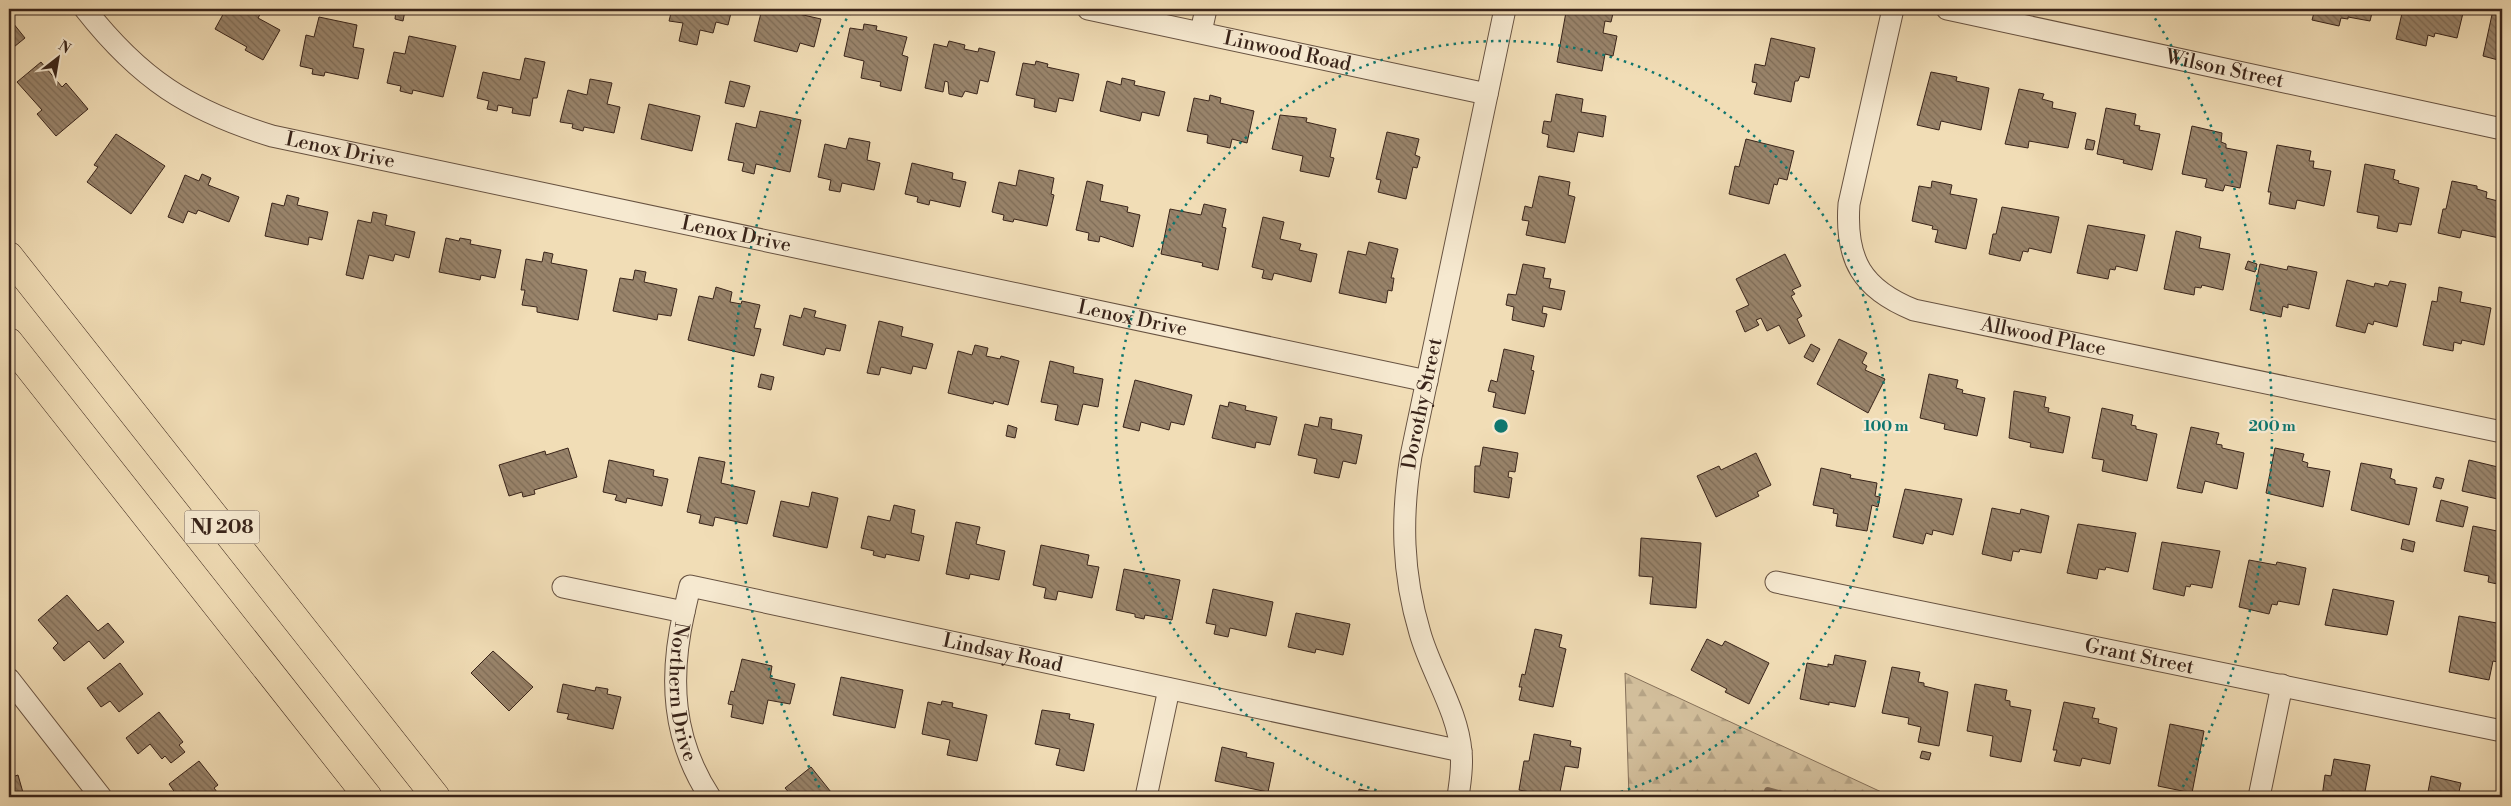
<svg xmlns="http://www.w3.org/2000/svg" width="2511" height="806" font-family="'Libre Bodoni',serif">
<defs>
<pattern id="forest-firs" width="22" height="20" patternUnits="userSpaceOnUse" patternTransform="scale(1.25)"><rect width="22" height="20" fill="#d2be9b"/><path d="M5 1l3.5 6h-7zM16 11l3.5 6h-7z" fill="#b5a385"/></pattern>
<pattern id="building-back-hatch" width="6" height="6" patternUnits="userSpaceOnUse" patternTransform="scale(1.25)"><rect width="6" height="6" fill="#99846b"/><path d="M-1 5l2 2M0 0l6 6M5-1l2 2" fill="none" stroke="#7e6c57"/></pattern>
</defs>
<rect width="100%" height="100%" fill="#f1ddb6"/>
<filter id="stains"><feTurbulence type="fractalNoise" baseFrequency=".004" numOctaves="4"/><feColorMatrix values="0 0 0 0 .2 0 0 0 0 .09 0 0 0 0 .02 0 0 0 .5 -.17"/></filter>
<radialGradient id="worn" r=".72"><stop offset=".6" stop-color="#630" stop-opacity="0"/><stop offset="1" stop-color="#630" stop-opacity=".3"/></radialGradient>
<polygon fill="url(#forest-firs)" stroke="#86715a" points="1625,673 1890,796 1891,797 1629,797"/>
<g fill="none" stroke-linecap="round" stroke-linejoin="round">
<polyline stroke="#826d58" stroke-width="8" points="1768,791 1790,797"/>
</g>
<g fill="url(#building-back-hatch)" stroke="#39241a">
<polygon points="226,9 263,9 258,18 280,30 263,60 245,50 247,47 215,29"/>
<polygon points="672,9 732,9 728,25 716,22 713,33 700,30 697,45 679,41 683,23 669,21"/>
<polygon points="762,9 790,9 790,12 821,19 814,47 800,43 797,52 754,41"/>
<polygon points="1570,9 1614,9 1611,22 1605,21 1603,33 1617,36 1613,56 1605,54 1602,71 1557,62 1566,12 1570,12"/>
<polygon points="2315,9 2373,9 2370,21 2348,17 2348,19 2341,18 2339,26 2312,20"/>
<polygon points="2403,9 2464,9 2457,38 2435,33 2434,37 2428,35 2426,46 2396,39"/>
<polygon points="396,10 405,11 403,21 395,19"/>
<polygon points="2493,10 2502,12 2502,61 2483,56"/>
<polygon points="319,17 357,25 353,47 364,49 358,79 325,72 324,76 312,74 313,69 300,66 306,35 314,37"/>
<polygon points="9,18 25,38 9,51"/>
<polygon points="864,24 877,26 876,30 907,37 902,55 908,57 901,91 880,86 881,82 861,78 864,61 844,56 850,28 863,30"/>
<polygon points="409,36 456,46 443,97 413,90 412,94 400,91 401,86 387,83 394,52 405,54"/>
<polygon points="1771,38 1815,48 1809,78 1800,76 1798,81 1795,81 1791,102 1754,94 1757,83 1752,82 1755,64 1765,66"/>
<polygon points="949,41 965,45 964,49 978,52 979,48 995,52 988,82 980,80 977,94 965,91 962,97 949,94 948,82 945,81 943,92 925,88 934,44 947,47"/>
<polygon points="525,58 545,62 537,98 533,98 530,116 512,113 513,108 498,105 497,111 487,109 489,101 477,98 483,72 520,80"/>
<polygon points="1036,61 1048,64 1047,67 1079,74 1073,101 1059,98 1056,112 1034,107 1035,99 1016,95 1023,63 1035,65"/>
<polygon points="41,62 62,87 66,83 88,109 56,136 37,114 42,110 17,82"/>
<polygon points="1931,72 1957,77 1956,81 1989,88 1981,130 1941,121 1939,130 1917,125"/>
<polygon points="1122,78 1135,81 1134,85 1165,92 1159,116 1142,112 1140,121 1100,111 1107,81 1121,85"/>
<polygon points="590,79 612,83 607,104 620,107 614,133 584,127 583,131 572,128 573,124 560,122 568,90 587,95"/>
<polygon points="730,81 750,86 744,107 725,103"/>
<polygon points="2019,89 2044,94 2042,99 2053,102 2052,108 2076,113 2068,148 2029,141 2028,148 2005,144"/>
<polygon points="1556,94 1583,99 1581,112 1606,116 1603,137 1578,132 1574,152 1547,147 1549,135 1542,133 1544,121 1551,122"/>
<polygon points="1210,95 1221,98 1220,103 1254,111 1247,143 1232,139 1230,148 1207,143 1208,135 1187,131 1194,98 1209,101"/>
<polygon points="649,104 700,116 692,151 641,139"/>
<polygon points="2106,108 2136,114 2134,125 2140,126 2139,130 2160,134 2152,170 2123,163 2124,160 2097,154"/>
<polygon points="760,111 801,120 790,172 756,164 754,174 742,171 744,163 728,160 736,123 756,128"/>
<polygon points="1280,115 1307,118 1306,122 1336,129 1330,157 1334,158 1329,177 1300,171 1303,156 1272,149"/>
<polygon points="2192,126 2222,133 2221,142 2226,144 2226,148 2247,152 2240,188 2225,185 2223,191 2205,187 2207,179 2182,174"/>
<polygon points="1387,132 1419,139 1415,155 1420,157 1417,168 1413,167 1406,199 1378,192 1381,180 1376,179"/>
<polygon points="116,134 165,166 131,214 87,182 98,167 94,165"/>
<polygon points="849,138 870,142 867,160 880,163 874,190 842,183 840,192 829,190 831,180 818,177 825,144 846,149"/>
<polygon points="1746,139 1794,151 1787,180 1779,178 1777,185 1774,184 1769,204 1729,194 1735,166 1739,167"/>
<polygon points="2087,139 2095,141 2093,150 2085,149"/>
<polygon points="2277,145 2311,151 2309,161 2314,161 2313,168 2331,171 2324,206 2297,200 2295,209 2269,204 2271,192 2268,192"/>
<polygon points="912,163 953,173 952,179 966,182 960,207 930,200 929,205 917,202 918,197 905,194"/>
<polygon points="2365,164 2395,170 2393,179 2399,181 2398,183 2419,188 2411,225 2399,223 2397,232 2377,228 2379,216 2357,212"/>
<polygon points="1019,170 1054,178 1051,194 1054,195 1047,226 1014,219 1013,222 1003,220 1004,215 992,212 999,182 1016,186"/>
<polygon points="202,174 211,178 208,185 239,197 229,222 198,210 196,214 188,211 183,223 168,217 185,175 199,181"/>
<polygon points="1539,176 1570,182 1568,195 1575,197 1565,243 1526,235 1529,221 1522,220 1525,206 1532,208"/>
<polygon points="1087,181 1103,185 1100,201 1128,207 1127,212 1140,215 1133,247 1100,236 1099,242 1088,240 1089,233 1076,230"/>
<polygon points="1932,181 1952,185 1950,194 1977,199 1966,249 1935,242 1938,230 1932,229 1933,226 1912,221 1919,186 1931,188"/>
<polygon points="2452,181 2477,186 2477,189 2487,192 2486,198 2502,202 2502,225 2499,238 2462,230 2460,238 2438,233 2443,209 2446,209"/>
<polygon points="287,195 299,198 297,205 328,212 322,240 309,237 308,245 265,236 272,203 284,206"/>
<polygon points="1204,204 1226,209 1222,227 1226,228 1218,270 1202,266 1203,263 1161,254 1170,209 1201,215"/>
<polygon points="2002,207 2059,217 2051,253 2029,248 2028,252 2023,251 2020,261 1989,254 1993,234 1996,234"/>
<polygon points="373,212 387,215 385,225 415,232 409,258 395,254 393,261 369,255 363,279 346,275 358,220 371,223"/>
<polygon points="1263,217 1284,222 1280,239 1301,244 1299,250 1317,254 1311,282 1274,273 1272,280 1262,278 1264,270 1252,267"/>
<polygon points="2088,225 2145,235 2137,271 2116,266 2115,270 2110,269 2108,279 2077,273"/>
<polygon points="2176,231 2201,237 2199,248 2230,254 2223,290 2202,285 2201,288 2195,287 2194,295 2164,289"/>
<polygon points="446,238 459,241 460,238 471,240 470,244 501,250 495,278 481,275 480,280 439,272"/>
<polygon points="1369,242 1398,249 1391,278 1394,278 1392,291 1388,290 1386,303 1339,293 1348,251 1366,255"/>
<polygon points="544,252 553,254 551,263 587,270 578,320 537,312 537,307 522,305 525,290 521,290 526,259 542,262"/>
<polygon points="1785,254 1801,286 1792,290 1795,294 1791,296 1802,316 1797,319 1805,336 1789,344 1779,325 1767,331 1761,318 1756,320 1759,325 1745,332 1736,311 1749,305 1736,279"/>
<polygon points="2248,261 2257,264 2255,272 2245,269"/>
<polygon points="1523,264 1545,268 1543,278 1551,279 1549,288 1565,291 1561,310 1543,306 1542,313 1547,314 1544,327 1512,320 1514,307 1506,305 1508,294 1516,295"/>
<polygon points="2260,264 2287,270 2288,266 2317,272 2309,309 2288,304 2288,308 2283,306 2281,317 2250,310"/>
<polygon points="635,270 646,272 644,282 677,289 671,316 658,314 657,320 613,311 620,278 633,280"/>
<polygon points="2347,280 2374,287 2375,283 2388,286 2390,281 2406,284 2397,327 2374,321 2373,325 2368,323 2365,333 2336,326"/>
<polygon points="716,287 732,292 730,302 741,304 742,301 760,305 754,328 761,329 754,356 688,340 699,296 713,299"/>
<polygon points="2439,287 2462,292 2460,302 2491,308 2484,345 2462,340 2461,344 2454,342 2453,351 2423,345 2432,301 2437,302"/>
<polygon points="804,308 816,311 814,317 846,325 840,351 826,348 824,355 783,345 790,315 801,318"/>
<polygon points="879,321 903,327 901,336 933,344 926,369 913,366 911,374 881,367 879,375 867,373"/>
<polygon points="1839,339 1867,353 1862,363 1867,366 1865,370 1885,379 1868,413 1817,384"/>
<polygon points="1811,344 1820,349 1813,362 1804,357"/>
<polygon points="975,345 988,348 986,356 1000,359 1001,356 1019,361 1008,405 994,401 993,404 948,393 958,351 972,355"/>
<polygon points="1504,349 1534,356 1531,370 1534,371 1525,414 1493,407 1496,393 1488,391 1491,380 1497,382"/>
<polygon points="1050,361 1074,367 1073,373 1103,379 1098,407 1083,404 1078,425 1055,420 1058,405 1041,402"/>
<polygon points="761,374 774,377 771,390 758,387"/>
<polygon points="1929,374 1958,380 1956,388 1963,390 1962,393 1985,398 1977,436 1944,429 1945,424 1920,418"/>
<polygon points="1135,380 1192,395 1184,425 1171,422 1169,430 1141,422 1139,431 1123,427"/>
<polygon points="2014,391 2046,397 2044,407 2049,408 2048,412 2070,417 2063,453 2030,447 2031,443 2009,438"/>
<polygon points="1229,402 1246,406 1245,410 1277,417 1270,445 1256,442 1255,448 1212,438 1220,405 1228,407"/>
<polygon points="2102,408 2133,415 2131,425 2136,426 2136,429 2157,434 2147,481 2102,471 2104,460 2092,458"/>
<polygon points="1320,417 1332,419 1331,429 1362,435 1356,464 1343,461 1339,478 1314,473 1317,459 1298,455 1305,424 1318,427"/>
<polygon points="1008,425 1017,428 1015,438 1006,436"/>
<polygon points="2191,427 2219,433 2216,444 2222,445 2222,448 2244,453 2237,489 2205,481 2202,493 2177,488"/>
<polygon points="1483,447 1518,453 1515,472 1509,471 1508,477 1512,478 1509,498 1474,492 1475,466 1480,466"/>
<polygon points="568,448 577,477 534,490 535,494 523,497 522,492 509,496 499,465 545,451 546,455"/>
<polygon points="2275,448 2304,454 2302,461 2308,463 2307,467 2330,471 2323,507 2266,493"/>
<polygon points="1756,453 1771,485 1757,492 1759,496 1716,517 1697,476 1719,466 1721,470"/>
<polygon points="699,457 725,462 721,483 755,491 747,524 715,517 713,526 699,523 701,515 687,512"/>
<polygon points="609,460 654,470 653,476 668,479 662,506 627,498 626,503 615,500 617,495 603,492"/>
<polygon points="2469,460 2502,468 2502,500 2462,491"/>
<polygon points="2361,463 2392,469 2390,478 2395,480 2395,484 2417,488 2409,525 2351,510"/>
<polygon points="1821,468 1851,475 1850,478 1877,483 1875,496 1880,497 1878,507 1872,505 1867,531 1836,526 1838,514 1833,513 1834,509 1813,505"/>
<polygon points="2436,477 2444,479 2441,489 2433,487"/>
<polygon points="1905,489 1962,499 1953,535 1933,530 1932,535 1926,533 1923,544 1893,537"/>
<polygon points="812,492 838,498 827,548 773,536 781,501 809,507"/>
<polygon points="2441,500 2468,507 2463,527 2436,521"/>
<polygon points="894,505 915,510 911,533 924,536 919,561 886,554 885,558 873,555 874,551 861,548 868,516 890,521"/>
<polygon points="1992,508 2020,514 2021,509 2049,516 2041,553 2020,549 2019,552 2013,551 2011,561 1982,554"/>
<polygon points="956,522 980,527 976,544 1005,551 999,580 970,574 969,579 946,574"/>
<polygon points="2078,524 2136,533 2128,572 2106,567 2105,570 2099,569 2097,579 2067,573"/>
<polygon points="2473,526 2502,532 2502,585 2488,582 2489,576 2464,571"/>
<polygon points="1641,538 1701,543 1696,608 1650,604 1653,577 1639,576"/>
<polygon points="2403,539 2415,542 2413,552 2401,549"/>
<polygon points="2162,542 2220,551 2212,588 2191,584 2190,587 2186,586 2184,596 2153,589"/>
<polygon points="1041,545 1089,555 1087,565 1099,567 1092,598 1058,591 1056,600 1044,598 1046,588 1033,585"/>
<polygon points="2249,560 2276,565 2277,562 2306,568 2299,605 2278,601 2277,605 2272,604 2269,614 2239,607"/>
<polygon points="1124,569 1180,580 1172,620 1145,615 1144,619 1135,617 1135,614 1116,610"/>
<polygon points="1213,589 1273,602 1266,636 1230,628 1228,637 1214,634 1216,625 1206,623"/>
<polygon points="2333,589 2394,601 2387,635 2325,625"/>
<polygon points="67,595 98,631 108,623 124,642 104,659 89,641 64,661 53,648 58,643 38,620"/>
<polygon points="1296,613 1350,624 1343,655 1316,649 1315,653 1288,647"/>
<polygon points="2459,616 2502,624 2498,662 2493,661 2489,680 2449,672"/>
<polygon points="1535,629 1562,635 1559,647 1566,649 1553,707 1519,700 1522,687 1519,687 1522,674 1525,675"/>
<polygon points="1707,639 1722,646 1725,641 1769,663 1749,704 1725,692 1727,689 1691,670"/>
<polygon points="493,651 533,687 509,711 471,673"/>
<polygon points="1835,655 1866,661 1855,707 1829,702 1829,705 1800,699 1807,663 1828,667 1828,664 1833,665"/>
<polygon points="742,659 772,666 770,678 795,684 790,704 768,700 763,724 731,717 733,705 728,704 731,691 734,692"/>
<polygon points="120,663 143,694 119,712 110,701 101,707 87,688"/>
<polygon points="1892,667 1920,672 1918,682 1924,683 1924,686 1948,692 1939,746 1918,742 1921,727 1908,724 1909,718 1882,713"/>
<polygon points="841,677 903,690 895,728 833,715"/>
<polygon points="563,684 595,691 596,687 608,689 607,694 621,697 613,729 567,719 569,714 557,712"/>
<polygon points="1975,684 2007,690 2005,700 2010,701 2010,706 2031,710 2021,762 1990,756 1993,736 1967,731"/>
<polygon points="942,701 953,703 952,707 987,715 977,761 947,755 950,740 922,734 928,702 941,705"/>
<polygon points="2064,702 2095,708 2092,718 2099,719 2098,723 2117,728 2110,764 2082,758 2080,766 2054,761 2057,750 2053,750"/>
<polygon points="1042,710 1070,714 1069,719 1094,724 1084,771 1056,765 1060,749 1035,744"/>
<polygon points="159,712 183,742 179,745 185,752 171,763 165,756 162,759 150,744 138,754 126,738"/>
<polygon points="2170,724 2204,731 2192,793 2158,786"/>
<polygon points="1534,734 1571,741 1570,746 1581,748 1578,768 1565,766 1559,797 1519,790 1524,761 1529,761"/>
<polygon points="1222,747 1247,753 1246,757 1274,763 1268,792 1215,781"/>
<polygon points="1922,751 1931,753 1929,760 1920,758"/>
<polygon points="2334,759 2370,765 2364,797 2322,797 2325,775 2331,776"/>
<polygon points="199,761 218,785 214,788 217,792 213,795 214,797 178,797 169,784"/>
<polygon points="811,767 835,797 793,797 785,788"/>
<polygon points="18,775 24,796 9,797 9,778"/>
<polygon points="2431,776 2461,783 2458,796 2464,797 2427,797"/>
<polygon points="1359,789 1390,796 1389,797 1358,797"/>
</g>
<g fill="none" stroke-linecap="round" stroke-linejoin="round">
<g stroke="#675241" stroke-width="23">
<g id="street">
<path id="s1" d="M85 9C140 79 188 110 272 136L1427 381"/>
<path id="s2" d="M1088 9 1487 94"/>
<path id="s3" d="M1893 9 1849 204C1845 260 1862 289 1914 310L2502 432"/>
<path id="s4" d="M1947 9 2502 129"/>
<polyline points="1201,32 1206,9"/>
<path id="s5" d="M1776 582 2502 731"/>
<path id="s6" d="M563 587 684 612 690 586 1461 751"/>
<path id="s7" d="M684 612C669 678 672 739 710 797"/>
<polyline points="9,679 101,797"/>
<polyline points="1146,797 1169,689"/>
<path id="s8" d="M1458 797C1460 782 1463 767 1461 752 1458 711 1431 672 1420 633 1402 573 1401 517 1411 456L1505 9"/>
<polyline points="2259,797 2282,685"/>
</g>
</g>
<g stroke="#39241a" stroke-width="29">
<g id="highway">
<polyline points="9,256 436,797"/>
<polyline points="9,342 368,797"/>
</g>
</g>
<use href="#street" stroke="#f6e9d0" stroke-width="21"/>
<use href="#highway" stroke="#f1ddb6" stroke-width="28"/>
</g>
<g fill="none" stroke="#0f766e" stroke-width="2.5" stroke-dasharray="2.5 5">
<path d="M1398 797A385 385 0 1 1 1604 797"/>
<path d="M823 794A771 771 0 0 1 851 12M2151 12A771 771 0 0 1 2179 794"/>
</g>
<g text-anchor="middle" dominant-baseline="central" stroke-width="4.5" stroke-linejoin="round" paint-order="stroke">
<rect fill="#f6e9d0" stroke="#725f51" stroke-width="1" x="184.5" y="510.5" width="75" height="33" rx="4"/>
<g font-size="19" font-weight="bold" fill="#39241a">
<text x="222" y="527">NJ 208</text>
</g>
<g font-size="20" fill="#39241a" stroke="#f6e9d0">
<text stroke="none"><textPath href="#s2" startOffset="204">Linwood Road</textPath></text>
<text stroke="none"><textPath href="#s4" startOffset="284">Wilson Street</textPath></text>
<text stroke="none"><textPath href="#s1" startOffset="300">Lenox Drive</textPath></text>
<text stroke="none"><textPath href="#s1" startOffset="705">Lenox Drive</textPath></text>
<text stroke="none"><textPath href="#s1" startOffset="1110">Lenox Drive</textPath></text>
<text stroke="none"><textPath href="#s3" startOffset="468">Allwood Place</textPath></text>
<text stroke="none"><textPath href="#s8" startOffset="404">Dorothy Street</textPath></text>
<text stroke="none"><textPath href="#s6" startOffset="470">Lindsay Road</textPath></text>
<text stroke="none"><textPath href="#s5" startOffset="371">Grant Street</textPath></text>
<text stroke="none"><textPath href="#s7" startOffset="81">Northern Drive</textPath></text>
</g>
</g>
<circle cx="1501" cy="426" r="8" fill="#0f766e" stroke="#f6e9d0" stroke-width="2.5"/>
<g font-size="15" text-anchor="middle" font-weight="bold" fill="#0f766e" stroke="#f6e9d0" stroke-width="4.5" stroke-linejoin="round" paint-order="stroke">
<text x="1886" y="431">100 m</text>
<text x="2272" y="431">200 m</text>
</g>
<rect width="2511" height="806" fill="none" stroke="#f1ddb6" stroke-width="30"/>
<rect x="10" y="10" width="2491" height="786" fill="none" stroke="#39241a" stroke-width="2.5"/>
<rect x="15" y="15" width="2481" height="776" fill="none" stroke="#39241a"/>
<g transform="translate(58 58) rotate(31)" stroke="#f6e9d0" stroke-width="4" paint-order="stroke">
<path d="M0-4L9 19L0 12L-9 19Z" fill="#39241a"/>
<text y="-8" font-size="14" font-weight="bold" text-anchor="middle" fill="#39241a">N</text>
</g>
<rect width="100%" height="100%" filter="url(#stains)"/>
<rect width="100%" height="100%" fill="url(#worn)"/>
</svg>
